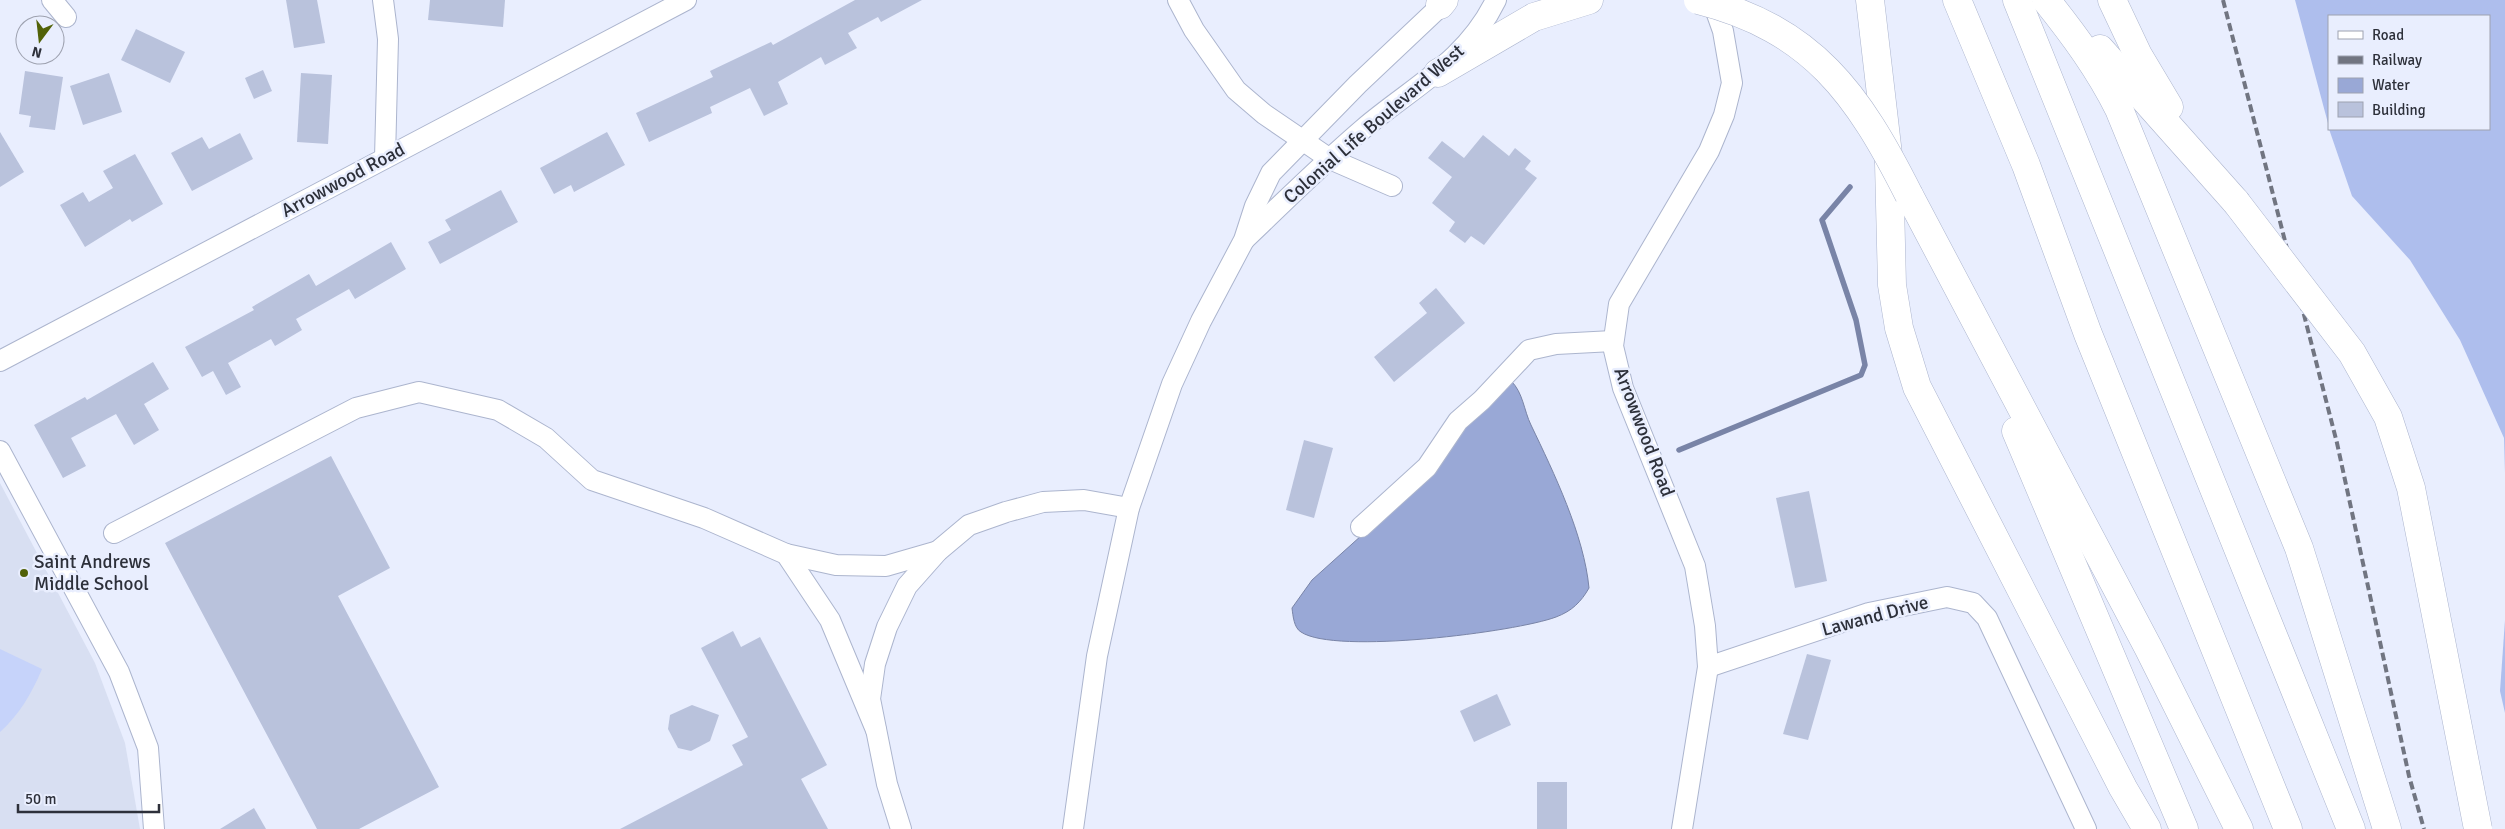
<svg xmlns="http://www.w3.org/2000/svg" width="2505" height="829" font-family="Signika,sans-serif">
<rect width="100%" height="100%" fill="#e9eefe"/>
<polygon fill="#d8dff2" points="0,483 95,663 125,743 140,829 0,829"/>
<path fill="#c6d3fa" d="M0 649 42 669C32 693 19 715 0 732Z"/>
<g fill="#aebeed">
<polygon points="2295,0 2505,0 2505,473 2504,438 2460,340 2410,260 2352,196 2329,129 2489,129 2489,16 2329,16 2329,127"/>
<polygon points="2505,620 2505,713 2500,691"/>
</g>
<path fill="#99a8d6" stroke="#7984a7" d="M1511 381C1523 392 1524 411 1531 425 1554 473 1584 535 1589 588 1581 602 1572 611 1556 617 1516 632 1335 655 1301 632 1294 628 1293 616 1292 608L1312 580 1372 526 1503 384Z"/>
<g fill="none" stroke-linecap="round" stroke-linejoin="round">
<polyline stroke="#7984a7" stroke-width="5.5" points="1679,450 1861,375 1865,365 1856,320 1822,220 1850,187"/>
</g>
<g fill="#b9c2dc">
<polygon points="286,0 317,0 325,43 294,48"/>
<polygon points="430,0 505,0 503,27 428,20"/>
<polygon points="855,0 922,0 881,22 878,17 848,33 857,48 825,65 821,57 778,82 788,104 764,116 750,88 710,107 712,113 649,142 636,113 713,77 710,71 771,42 773,45"/>
<polygon points="136,29 185,52 170,83 121,60"/>
<polygon points="263,70 272,91 254,99 245,78"/>
<polygon points="25,71 63,77 55,130 29,127 31,116 19,114"/>
<polygon points="109,73 122,112 83,125 70,86"/>
<polygon points="301,73 332,75 328,144 297,142"/>
<polygon points="0,132 24,172 0,187"/>
<polygon points="607,132 625,165 574,192 571,185 554,194 540,168"/>
<polygon points="240,133 253,159 192,191 171,153 202,137 209,149"/>
<polygon points="1483,135 1509,156 1515,148 1531,161 1525,169 1537,178 1484,245 1471,236 1465,243 1449,231 1455,222 1432,203 1452,177 1428,158 1442,141 1464,158"/>
<polygon points="135,154 163,204 132,222 130,219 85,247 60,205 83,192 89,202 113,188 103,171"/>
<polygon points="501,190 518,222 440,264 428,242 451,230 445,220"/>
<polygon points="391,242 406,269 355,299 349,289 296,319 302,330 275,346 271,339 228,363 241,387 226,395 213,371 202,377 185,347 254,310 252,307 309,274 316,286"/>
<polygon points="1436,288 1465,323 1394,382 1374,357 1427,313 1419,303"/>
<polygon points="153,362 169,389 144,404 159,430 134,445 116,414 71,438 86,466 63,478 34,425 85,397 87,400"/>
<polygon points="1304,440 1333,448 1314,518 1286,510"/>
<polygon points="331,456 390,568 338,596 439,787 359,829 317,829 165,543"/>
<polygon points="1809,491 1827,581 1795,588 1776,498"/>
<polygon points="733,631 741,647 760,637 827,765 801,779 828,829 620,829 743,765 732,745 748,737 701,648"/>
<polygon points="1807,654 1831,660 1808,740 1783,734"/>
<polygon points="1497,694 1511,725 1474,742 1460,711"/>
<polygon points="692,705 719,715 710,741 691,751 678,748 668,729 670,715"/>
<rect x="1537" y="782" width="30" height="47"/>
<polygon points="254,808 266,829 220,829"/>
</g>
<g fill="none" stroke-linecap="round" stroke-linejoin="round">
<g stroke="#acb5ce" stroke-width="22">
<g id="minor">
<polyline points="52,0 66,17"/>
<polyline points="383,0 388,39 385,158"/>
<polyline points="1178,0 1194,30 1236,90 1264,114 1330,159 1392,186"/>
<path d="M1245 239C1284 202 1322 164 1363 129 1412 87 1466 62 1496 0"/>
<polyline points="0,361 686,0"/>
<polyline points="0,451 119,672 148,748 154,829"/>
<polyline points="1361,527 1427,467 1458,421 1482,400 1529,350 1556,344 1613,341"/>
<polyline points="114,533 356,408 419,392 498,410 546,438 592,480 704,518 786,554 830,620 876,730"/>
<polyline points="786,554 836,565 886,566 938,551"/>
<polyline points="1708,667 1869,613 1947,597 1973,603 1987,618 2086,829"/>
<polyline points="901,829 887,784 870,699 875,664 887,627 907,586 938,551 969,525 1006,512 1043,502 1084,500 1129,508"/>
<polyline points="1073,829 1097,656 1129,508 1172,384 1201,321 1244,240 1255,206 1271,173 1358,84 1447,0"/>
<polyline points="1682,829 1708,667 1705,626 1695,566 1623,388 1613,346 1619,304 1709,151 1724,115 1732,83 1723,31 1712,0"/>
</g>
</g>
<g stroke="#acb5ce" stroke-width="29">
<g id="highway">
<polyline points="1870,0 1889,163 1892,285 1899,328 1917,387 2123,788 2147,829"/>
<polyline points="1957,0 2026,165 2088,334 2288,829"/>
<polyline points="2017,0 2351,829"/>
<path d="M2046 0C2074 35 2099 69 2119 109L2299 548 2387 829"/>
<polyline points="2112,0 2138,55 2169,107"/>
<polyline points="1440,5 1444,0"/>
<polyline points="2100,49 2236,202"/>
<polyline points="1438,73 1534,17 1589,0"/>
<polyline points="1909,195 2149,649 2239,829"/>
<polyline points="2016,431 2184,829"/>
</g>
</g>
<use href="#minor" stroke="#fff" stroke-width="20"/>
<use href="#highway" stroke="#fff" stroke-width="28"/>
<polyline stroke="#717581" stroke-width="4" stroke-dasharray="8 4" stroke-linecap="butt" points="2223,0 2337,443 2409,776 2424,829"/>
<g stroke="#acb5ce" stroke-width="29" stroke-linecap="butt">
<g id="highway-bridge">
<path d="M1698 0C1813 29 1858 94 1909 195"/>
<polyline points="2236,202 2352,353 2388,417 2411,488 2478,829"/>
</g>
</g>
<use href="#highway-bridge" stroke="#fff" stroke-width="28"/>
</g>
<circle fill="#526208" stroke="#e9eefe" stroke-width="2" cx="24" cy="573" r="5"/>
<g text-anchor="middle" dominant-baseline="central" stroke-width="5" stroke-linejoin="round" paint-order="stroke">
<g font-size="19" fill="#2d303a" stroke="#e9eefe">
<text transform="translate(1374 124) rotate(-41)">Colonial Life Boulevard West</text>
<text transform="translate(343 180) rotate(-28)">Arrowwood Road</text>
<text transform="translate(1644 432) rotate(69)">Arrowwood Road</text>
<text transform="translate(1875 616) rotate(-15)">Lawand Drive</text>
</g>
<g font-size="19" fill="#2d303a" stroke="#e9eefe" text-anchor="start">
<text x="34" y="562">Saint Andrews<tspan x="34" dy="22">Middle School</tspan></text>
</g>
</g>
<rect x="2328" y="15" width="162" height="115" fill="#e9eefe" stroke="#9ea2b0"/>
<rect x="2338" y="31" width="25" height="8" fill="#ffffff" stroke="#9ea2b0"/>
<text x="2372" y="40" font-size="15" fill="#2d303a">Road</text>
<rect x="2338" y="56" width="25" height="8" fill="#717581" stroke="#9ea2b0"/>
<text x="2372" y="65" font-size="15" fill="#2d303a">Railway</text>
<rect x="2338" y="78" width="25" height="15" fill="#99a8d6" stroke="#9ea2b0"/>
<text x="2372" y="90" font-size="15" fill="#2d303a">Water</text>
<rect x="2338" y="102" width="25" height="15" fill="#b9c2dc" stroke="#9ea2b0"/>
<text x="2372" y="115" font-size="15" fill="#2d303a">Building</text>
<g transform="translate(40 40) rotate(195)"><circle r="24" fill="#e9eefe" stroke="#9ea2b0"/>
<path d="M0-4L9 19L0 12L-9 19Z" fill="#526208"/>
<text y="-8" font-size="14" font-weight="bold" text-anchor="middle" fill="#2d303a">N</text>
</g>
<path d="M18 804v8h141v-8" fill="none" stroke="#2d303a" stroke-width="2.5"/>
<text x="25" y="804" font-size="15" fill="#2d303a" stroke="#e9eefe" stroke-width="4" paint-order="stroke">50 m</text>
</svg>
